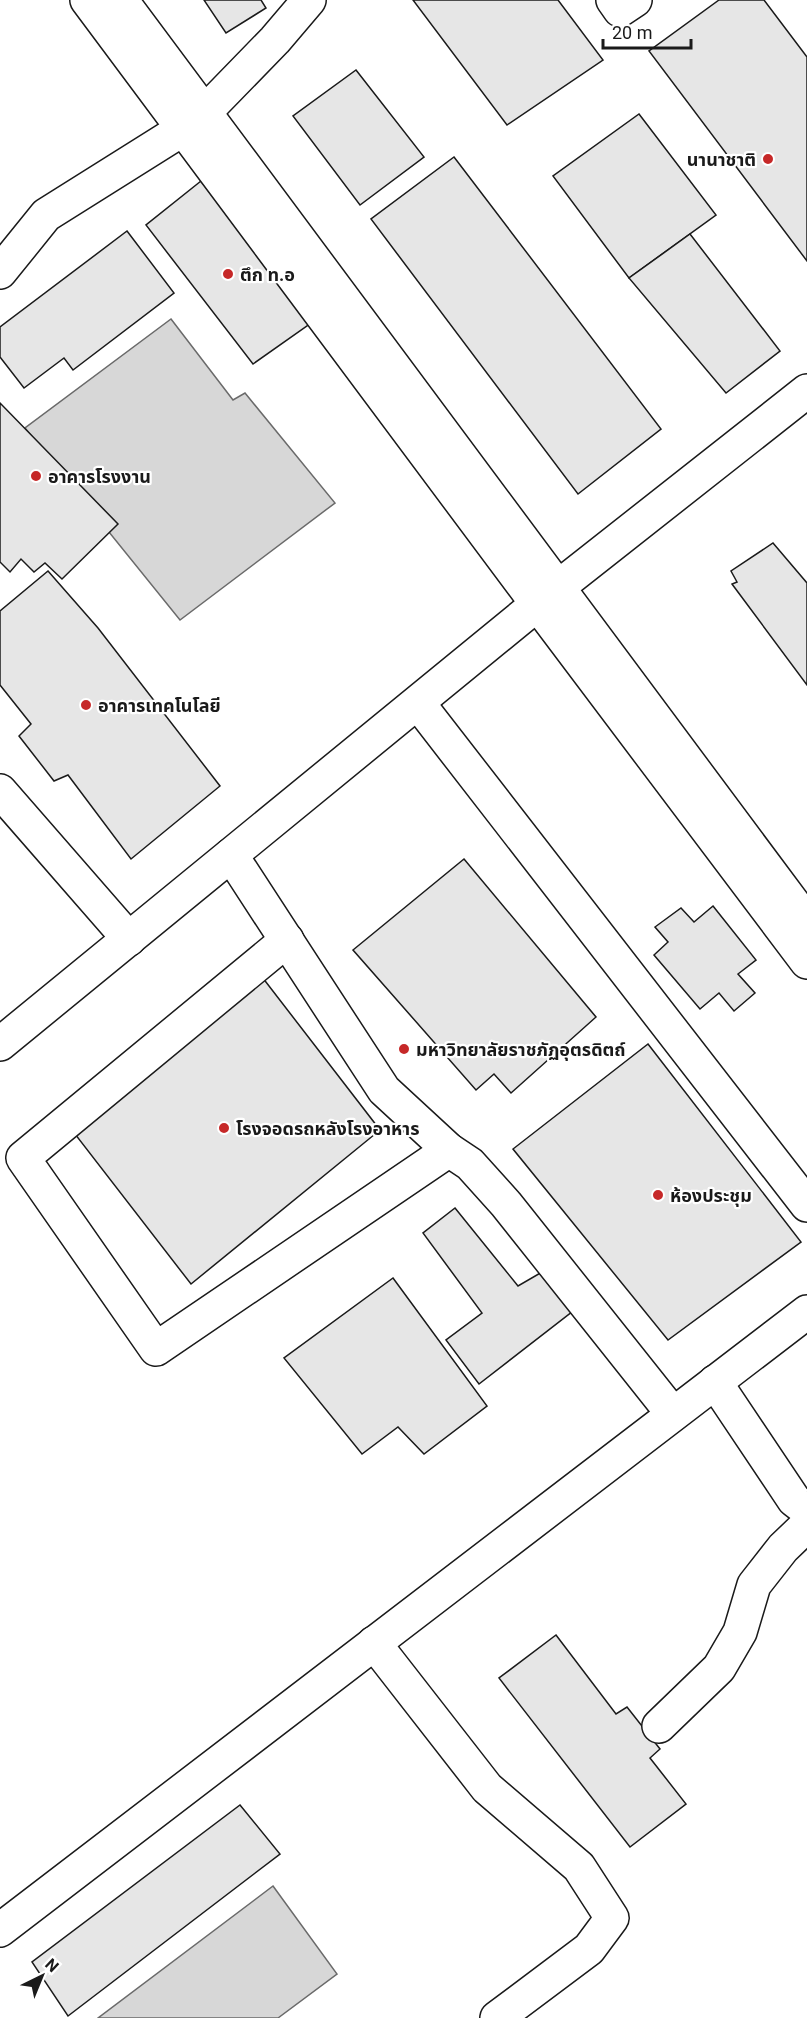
<svg xmlns="http://www.w3.org/2000/svg" width="807" height="2018" font-family="Roboto,'Noto Sans Thai',sans-serif">
<rect width="100%" height="100%" fill="#fff"/>
<g fill="#d7d7d7" stroke="#6a6a6a" stroke-width="1.5">
<polygon points="171,319 233,400 245,393 335,503 180,620 25,428"/>
<polygon points="273,1886 337,1974 278,2018 98,2018"/>
</g>
<g fill="#e6e6e6" stroke="#1a1a1a" stroke-width="1.5">
<polygon points="204,0 261,0 266,8 226,33"/>
<polygon points="413,0 558,0 603,60 507,125"/>
<polygon points="719,0 764,0 807,57 807,261 649,51"/>
<polygon points="356,70 424,157 360,205 293,116"/>
<polygon points="639,114 716,215 629,278 553,176"/>
<polygon points="454,157 661,429 578,494 371,219"/>
<polygon points="201,181 311,323 253,364 146,225"/>
<polygon points="127,231 174,293 73,370 64,358 24,388 0,357 0,327"/>
<polygon points="690,234 780,351 726,393 629,278"/>
<polygon points="0,403 118,524 62,579 45,563 34,572 21,559 10,572 0,562"/>
<polygon points="773,543 807,583 807,685 732,584 737,582 731,571"/>
<polygon points="48,571 98,628 220,786 131,859 68,775 54,781 19,736 31,724 0,685 0,611"/>
<polygon points="464,859 596,1017 511,1093 494,1074 476,1090 353,950"/>
<polygon points="713,906 756,960 738,974 755,993 734,1011 719,993 700,1009 654,955 668,942 655,927 681,908 694,922"/>
<polygon points="259,973 380,1130 191,1284 68,1125"/>
<polygon points="648,1044 801,1242 668,1340 513,1149"/>
<polygon points="455,1208 518,1286 542,1272 573,1311 479,1384 446,1340 482,1313 423,1233"/>
<polygon points="393,1278 487,1406 424,1454 398,1427 362,1454 284,1358"/>
<polygon points="556,1635 616,1714 627,1707 660,1749 650,1758 686,1804 630,1847 499,1678"/>
<polygon points="240,1805 280,1854 68,2016 32,1962"/>
</g>
<g fill="none" stroke-linecap="round" stroke-linejoin="round">
<g stroke="#1a1a1a" stroke-width="36">
<g id="minor">
<polyline points="87,0 538,605 807,962"/>
<polyline points="121,0 807,922"/>
<polyline points="613,0 620,10 635,0"/>
<polyline points="0,272 46,215 183,129 204,113 275,40 309,0"/>
<polyline points="418,703 807,1205"/>
<polyline points="0,791 129,939"/>
<polyline points="231,855 384,1090 449,1150 470,1164 506,1204 673,1414"/>
<polyline points="287,940 23,1158 156,1349 449,1150"/>
<polyline points="0,1044 557,588 807,391"/>
<polyline points="715,1382 794,1500 807,1510"/>
<polyline points="374,1643 487,1788 579,1867 612,1918 589,1949 497,2018"/>
<polyline points="659,1726 719,1668 740,1632 754,1585 783,1548 807,1525"/>
<polyline points="0,1930 807,1312"/>
</g>
</g>
<use href="#minor" stroke="#fff" stroke-width="33"/>
</g>
<g fill="#c62828" stroke="#fff" stroke-width="2">
<circle cx="768" cy="159" r="6"/>
<circle cx="228" cy="274" r="6"/>
<circle cx="36" cy="476" r="6"/>
<circle cx="86" cy="705" r="6"/>
<circle cx="404" cy="1049" r="6"/>
<circle cx="224" cy="1128" r="6"/>
<circle cx="658" cy="1195" r="6"/>
</g>
<g text-anchor="middle" dominant-baseline="central" stroke-width="4.5" stroke-linejoin="round" paint-order="stroke">
<g font-size="18" font-weight="bold" fill="#1a1a1a" stroke="#fff" text-anchor="start">
<text x="756" y="159" text-anchor="end">นานาชาติ</text>
<text x="240" y="274">ตึก ท.อ</text>
<text x="48" y="476">อาคารโรงงาน</text>
<text x="98" y="705">อาคารเทคโนโลยี</text>
<text x="416" y="1049">มหาวิทยาลัยราชภัฏอุตรดิตถ์</text>
<text x="236" y="1128">โรงจอดรถหลังโรงอาหาร</text>
<text x="670" y="1195">ห้องประชุม</text>
</g>
</g>
<g transform="translate(42 1976) rotate(43)" stroke="#ffffff" stroke-width="4.5" paint-order="stroke">
<path d="M0-4.5L10 22L0 15L-10 22Z" fill="#1a1a1a"/>
<text y="-9" font-size="16" font-weight="bold" text-anchor="middle" fill="#1a1a1a">N</text>
</g>
<path d="M603 39v9h88v-9" fill="none" stroke="#1a1a1a" stroke-width="3"/>
<text x="612" y="39" font-size="18" fill="#1a1a1a" stroke="#ffffff" stroke-width="4.5" paint-order="stroke">20 m</text>
</svg>
